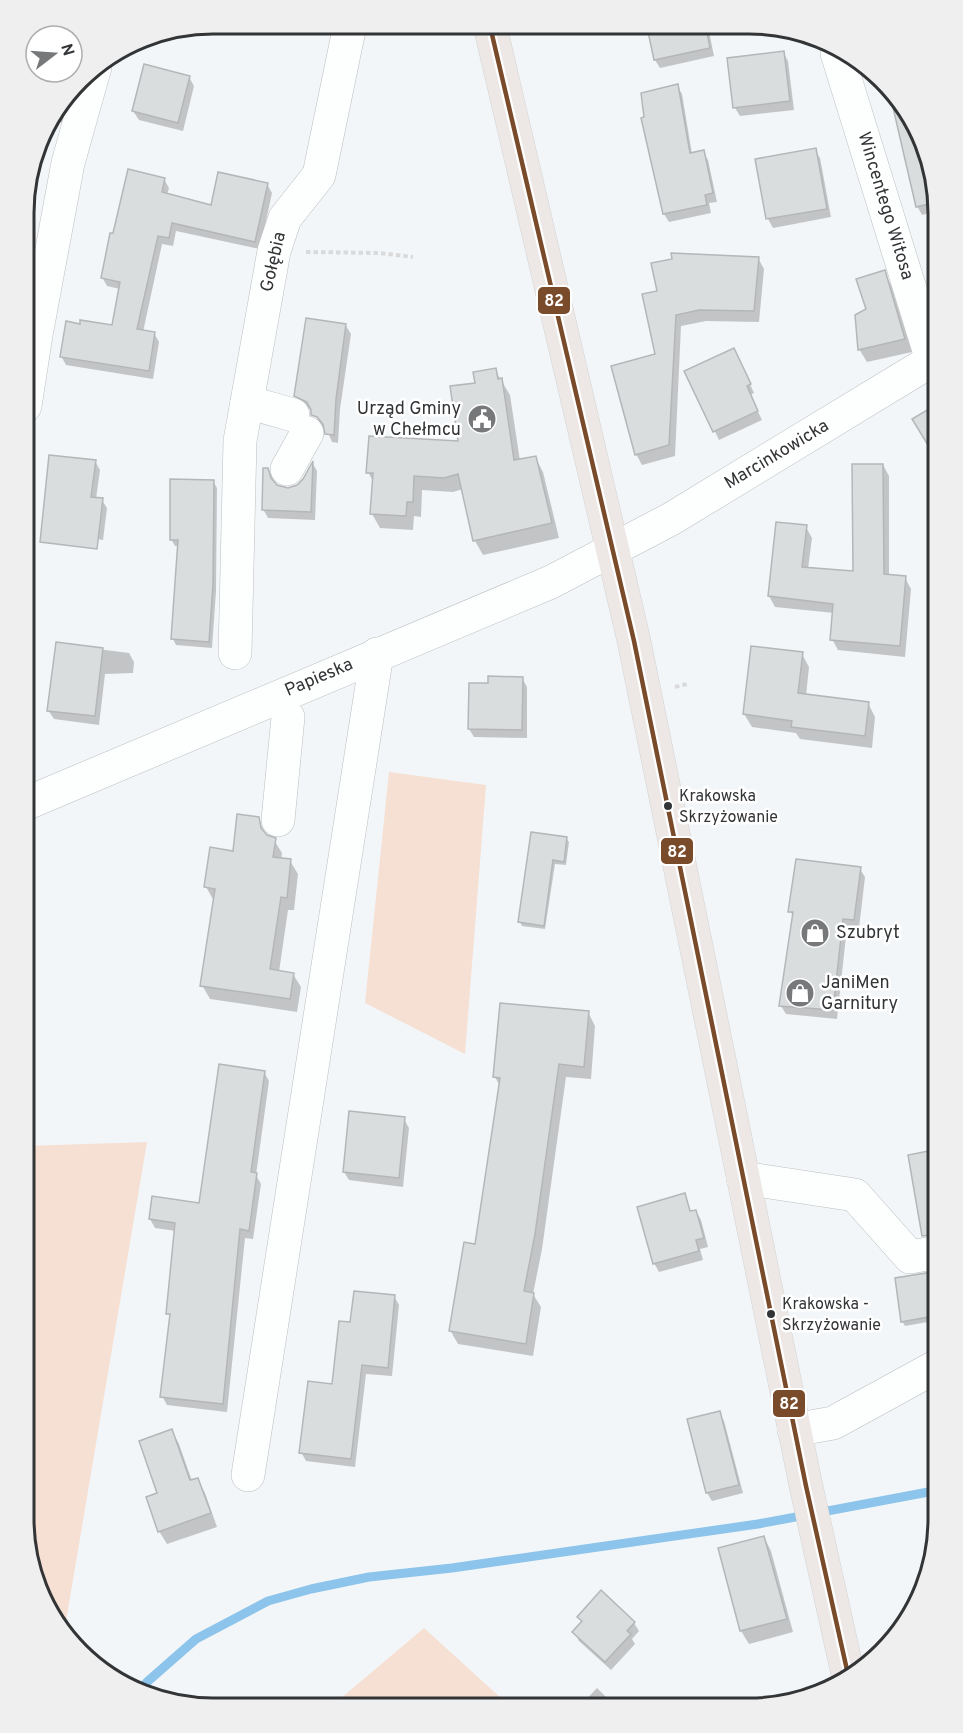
<svg xmlns="http://www.w3.org/2000/svg" width="963" height="1733" font-family="Overpass,sans-serif">
<rect width="100%" height="100%" fill="#f3f6f8"/>
<g fill="#f6e0d3">
<polygon points="389,772 486,785 465,1054 365,1003"/>
<polygon points="147,1142 65,1627 34,1581 24,1520 24,1146"/>
<polygon points="424,1628 512,1708 338,1708 334,1704"/>
</g>
<g fill="#0003">
<polygon points="648,27 708,27 714,56 660,68 655,60"/>
<polygon points="783,52 788,61 794,110 740,116 735,108"/>
<polygon points="189,77 194,86 183,131 139,120 133,111"/>
<polygon points="677,86 682,94 692,154 703,152 708,160 717,202 709,203 711,213 669,222 664,214 643,119"/>
<polygon points="72,92 67,123 50,121"/>
<polygon points="815,150 820,158 831,217 773,228 768,219 757,160"/>
<polygon points="929,152 939,211 922,215 917,206"/>
<polygon points="164,179 169,188 167,195 212,206 267,184 272,193 260,249 176,231 173,246 162,244 143,332 154,333 159,342 153,379 66,365 61,356 81,325 113,327 120,289 107,286 102,277 114,235"/>
<polygon points="758,258 764,269 759,322 706,321 681,326 675,456 642,465 636,454 656,355 658,292"/>
<polygon points="884,272 891,285 912,352 867,362 859,349 867,310"/>
<polygon points="346,326 351,334 340,409 338,443 332,442 326,428 318,424 314,418 323,421 313,411 301,405 296,396"/>
<polygon points="738,358 754,393 750,395 762,420 719,440 686,372"/>
<polygon points="495,370 510,395 520,461 535,457 543,472 559,538 483,555 475,541 463,489 453,492 422,490 421,517 414,516 413,530 380,528 372,514 374,483 368,472 460,443 476,384"/>
<polygon points="95,461 100,470 96,499 102,500 107,508 103,540 48,530"/>
<polygon points="313,464 317,471 315,520 268,518 263,509 268,470 277,486 288,489 298,486 304,479"/>
<polygon points="883,465 889,476 889,576 905,578 911,589 905,657 838,650 832,639 834,613 775,607 769,596 806,527 812,538 808,569 855,573"/>
<polygon points="213,481 217,488 216,591 212,648 176,645 173,639 179,546 175,546 171,539"/>
<polygon points="57,644 129,653 134,662 133,673 105,674 99,725 54,719 48,710"/>
<polygon points="802,654 809,667 806,696 868,703 875,717 872,748 800,739 796,733 752,727 744,714"/>
<polygon points="522,678 527,687 527,738 474,737 469,729 489,685"/>
<polygon points="258,819 267,837 274,840 282,853 281,860 290,861 298,874 294,910 288,910 279,972 293,974 301,987 297,1012 210,999 202,985 214,901 206,887"/>
<polygon points="532,833 566,838 569,842 566,865 555,864 545,929 522,926 520,922"/>
<polygon points="860,869 865,877 859,928 847,927 837,1019 786,1014 781,1006 794,918 790,911"/>
<polygon points="588,1012 595,1026 591,1079 566,1077 542,1249 533,1294 541,1307 533,1356 458,1344 450,1330 476,1246 500,1086 495,1077"/>
<polygon points="264,1072 269,1081 256,1175 261,1184 253,1239 245,1238 227,1412 167,1405 162,1396 171,1318 168,1313 176,1231 155,1228 150,1219 200,1205"/>
<polygon points="404,1119 409,1128 403,1187 349,1180 344,1172"/>
<polygon points="684,1195 691,1212 696,1211 701,1220 708,1247 700,1249 703,1260 659,1272 654,1263"/>
<polygon points="939,1273 939,1320 905,1326 902,1321"/>
<polygon points="394,1296 399,1305 392,1376 366,1374 355,1467 306,1461 301,1452 333,1385 352,1324"/>
<polygon points="719,1413 724,1421 743,1493 712,1501 707,1493"/>
<polygon points="172,1431 179,1444 192,1481 197,1479 205,1493 217,1527 167,1544 159,1531 159,1494"/>
<polygon points="764,1537 771,1551 793,1632 749,1644 741,1631 719,1549"/>
<polygon points="578,1617 634,1623 639,1631 632,1639 635,1644 611,1670 579,1641 574,1632 582,1623"/>
<polygon points="597,1688 618,1709 578,1708"/>
</g>
<g fill="none" stroke-linecap="round" stroke-linejoin="round">
<polyline stroke="#8cc4eb" stroke-width="9" points="138,1692 147,1682 196,1639 268,1601 311,1589 369,1577 452,1568 758,1524 939,1490"/>
</g>
<g fill="#daddde" stroke="#b4b6b8" stroke-width="1.5">
<polygon points="647,27 706,27 710,48 654,60"/>
<polygon points="784,51 790,101 733,108 727,58"/>
<polygon points="144,64 190,76 178,123 132,111"/>
<polygon points="678,84 690,153 704,150 713,193 705,195 707,205 663,214 641,118 644,117 641,93"/>
<polygon points="893,98 929,152 937,202 916,207 891,99"/>
<polygon points="816,148 827,209 766,219 755,159"/>
<polygon points="128,169 165,178 162,192 211,205 218,172 268,183 255,242 172,223 169,238 158,236 137,329 155,332 149,371 60,357 66,321 80,324 80,320 112,325 120,282 101,278 110,233 113,233"/>
<polygon points="671,253 759,257 754,311 699,310 676,315 669,445 635,455 611,366 655,354 642,294 657,291 651,263 672,259"/>
<polygon points="885,270 905,339 858,350 855,315 866,309 856,279"/>
<polygon points="306,318 346,324 336,399 334,435 325,434 323,424 317,417 311,415 311,410 307,402 294,396"/>
<polygon points="734,348 751,384 747,386 758,411 713,432 684,371"/>
<polygon points="496,368 498,379 502,378 514,460 536,456 552,523 473,541 458,474 444,478 414,476 413,502 407,502 406,516 370,514 373,473 366,473 369,436 458,441 450,386 475,383 473,372"/>
<polygon points="939,403 939,463 912,419"/>
<polygon points="49,455 96,460 91,497 103,498 97,549 40,542"/>
<polygon points="313,461 311,512 262,510 263,468 268,468 271,478 277,485 288,488 297,485 303,479"/>
<polygon points="852,464 883,464 884,574 906,576 900,646 830,640 833,604 768,596 776,522 807,525 802,567 853,571"/>
<polygon points="170,479 214,480 213,584 209,642 171,639 178,540 170,540"/>
<polygon points="56,642 103,648 95,716 47,711"/>
<polygon points="751,646 803,652 798,693 869,702 865,736 791,727 792,721 743,714"/>
<polygon points="488,676 523,677 522,730 468,729 469,683 488,683"/>
<polygon points="237,814 259,817 261,828 267,835 276,838 273,857 291,859 287,898 281,897 270,969 294,973 290,999 200,986 215,889 204,887 210,847 233,851"/>
<polygon points="531,832 567,837 564,862 553,860 544,926 518,922"/>
<polygon points="796,859 861,867 854,920 843,919 833,1010 779,1006 793,912 788,912"/>
<polygon points="500,1003 589,1011 584,1067 559,1064 535,1234 524,1291 534,1293 526,1344 449,1331 464,1242 475,1244 500,1078 493,1077"/>
<polygon points="219,1064 265,1071 251,1172 257,1173 249,1231 240,1229 223,1404 160,1397 170,1314 166,1314 175,1223 149,1219 152,1196 199,1203"/>
<polygon points="349,1111 405,1117 399,1178 343,1172"/>
<polygon points="939,1149 939,1234 922,1236 908,1155"/>
<polygon points="685,1193 690,1211 696,1210 704,1238 696,1240 699,1251 653,1264 637,1207"/>
<polygon points="939,1271 939,1315 901,1322 895,1278"/>
<polygon points="354,1291 395,1295 388,1368 362,1365 351,1459 299,1453 308,1381 332,1384 339,1321 350,1322"/>
<polygon points="720,1411 739,1485 706,1493 687,1419"/>
<polygon points="172,1429 190,1480 198,1478 211,1513 158,1532 146,1497 157,1493 139,1441"/>
<polygon points="764,1536 787,1619 740,1631 718,1548"/>
<polygon points="601,1590 635,1622 627,1631 631,1634 605,1662 572,1632 582,1621 577,1617"/>
</g>
<g fill="none" stroke-linecap="round" stroke-linejoin="round">
<g stroke="#bcbec0" stroke-width="34">
<g id="minor">
<polyline points="837,53 932,360"/>
<polyline points="247,402 293,415"/>
<polyline points="25,406 36,335 68,163 95,67"/>
<polyline points="287,469 307,433"/>
<polyline points="235,653 240,441 274,251 285,218 319,175 350,25"/>
<polyline points="25,804 551,582 671,519 939,356"/>
<polyline points="278,820 288,717"/>
<polyline points="743,1178 855,1195 910,1257 939,1252"/>
<polyline points="794,1430 833,1423 939,1365"/>
<polyline points="248,1475 377,654"/>
</g>
</g>
<g stroke="#d2d3d4" stroke-width="34">
<polyline id="major" points="490,26 634,641 806,1486 849,1679"/>
</g>
<g stroke="#dadadb" stroke-width="4" stroke-dasharray="4.5 3" stroke-linecap="butt">
<polyline points="306,252 379,253 413,257"/>
<polyline points="675,687 687,684"/>
</g>
<use href="#minor" stroke="#fdfefe" stroke-width="33"/>
<use href="#major" stroke="#ede8e6" stroke-width="33"/>
<g stroke="#fff" stroke-width="9">
<polyline id="bus-1" points="490,26 634,641 806,1486 849,1679"/>
</g>
<use href="#bus-1" stroke="#7a4b2a" stroke-width="4.5"/>
</g>
<defs>
<g id="civic-disc" transform="scale(1.5)"><circle r="9.5" fill="#76787a" stroke="#fff"/><path d="M-.6-6.5H3V-4.5H.6V-3L4-1V1h2V6H-6V1h2V-1L-.6-3ZM-1.2 2.5V6h2.4V2.5Z" fill="#fff"/></g>
<g id="shop-disc" transform="scale(1.5)"><circle r="9.5" fill="#76787a" stroke="#fff"/><path d="M-5-2.5h2.3a2.7 3.5 0 0 1 5.4 0H5L5.5 6h-11ZM-1.5-2.5h3a1.5 2.3 0 0 0-3 0Z" fill="#fff"/></g>
</defs>
<g fill-rule="evenodd">
<use href="#civic-disc" x="482" y="419"/>
<use href="#shop-disc" x="815" y="933"/>
<use href="#shop-disc" x="800" y="993"/>
</g>
<g fill="#323436" stroke="#fff" stroke-width="2">
<circle cx="668" cy="806" r="5"/>
<circle cx="771" cy="1314" r="5"/>
</g>
<g text-anchor="middle" dominant-baseline="central" stroke-width="5" stroke-linejoin="round" paint-order="stroke">
<g font-size="16" fill="#323436" stroke="#fff" text-anchor="start">
<text x="679" y="797">Krakowska<tspan x="679" dy="21">Skrzyżowanie</tspan></text>
<text x="782" y="1305">Krakowska -<tspan x="782" dy="21">Skrzyżowanie</tspan></text>
</g>
<g font-size="18" fill="#323436" stroke="#fff">
<text transform="translate(885 206) rotate(73)">Wincentego Witosa</text>
<text transform="translate(274 262) rotate(-77)">Gołębia</text>
<text transform="translate(777 455) rotate(-31)">Marcinkowicka</text>
<text transform="translate(319 678) rotate(-23)">Papieska</text>
</g>
<g font-size="18" fill="#323436" stroke="#fff" text-anchor="start">
<text x="461" y="409" text-anchor="end">Urząd Gminy<tspan x="461" dy="21">w Chełmcu</tspan></text>
<text x="836" y="933">Szubryt</text>
<text x="821" y="983">JaniMen<tspan x="821" dy="21">Garnitury</tspan></text>
</g>
</g>
<path d="M0 0H963V1733H0ZM213 34H749A179 179 0 0 1 928 213V1519A179 179 0 0 1 749 1698H213A179 179 0 0 1 34 1519V213A179 179 0 0 1 213 34Z" fill="#efefef" fill-rule="evenodd"/>
<path fill="none" stroke="#323436" stroke-width="3" d="M213 34H749A179 179 0 0 1 928 213V1519A179 179 0 0 1 749 1698H213A179 179 0 0 1 34 1519V213A179 179 0 0 1 213 34Z"/>
<g stroke="#fff" stroke-width="2">
<rect x="537" y="286" width="34" height="29" rx="6" fill="#7a4b2a"/>
<rect x="660" y="837" width="34" height="28" rx="6" fill="#7a4b2a"/>
<rect x="772" y="1389" width="34" height="29" rx="6" fill="#7a4b2a"/>
</g>
<g font-size="16" text-anchor="middle" font-weight="bold" fill="#fff">
<text x="554" y="306">82</text>
<text x="677" y="857">82</text>
<text x="789" y="1409">82</text>
</g>
<g transform="translate(54 54) rotate(73)"><circle r="28" fill="#ffffff" stroke="#adaeaf" stroke-width="1.5"/>
<path d="M0-4.5L10 22L0 15L-10 22Z" fill="#76787a"/>
<text y="-9" font-size="16" font-weight="bold" text-anchor="middle" fill="#323436">N</text>
</g>
</svg>
